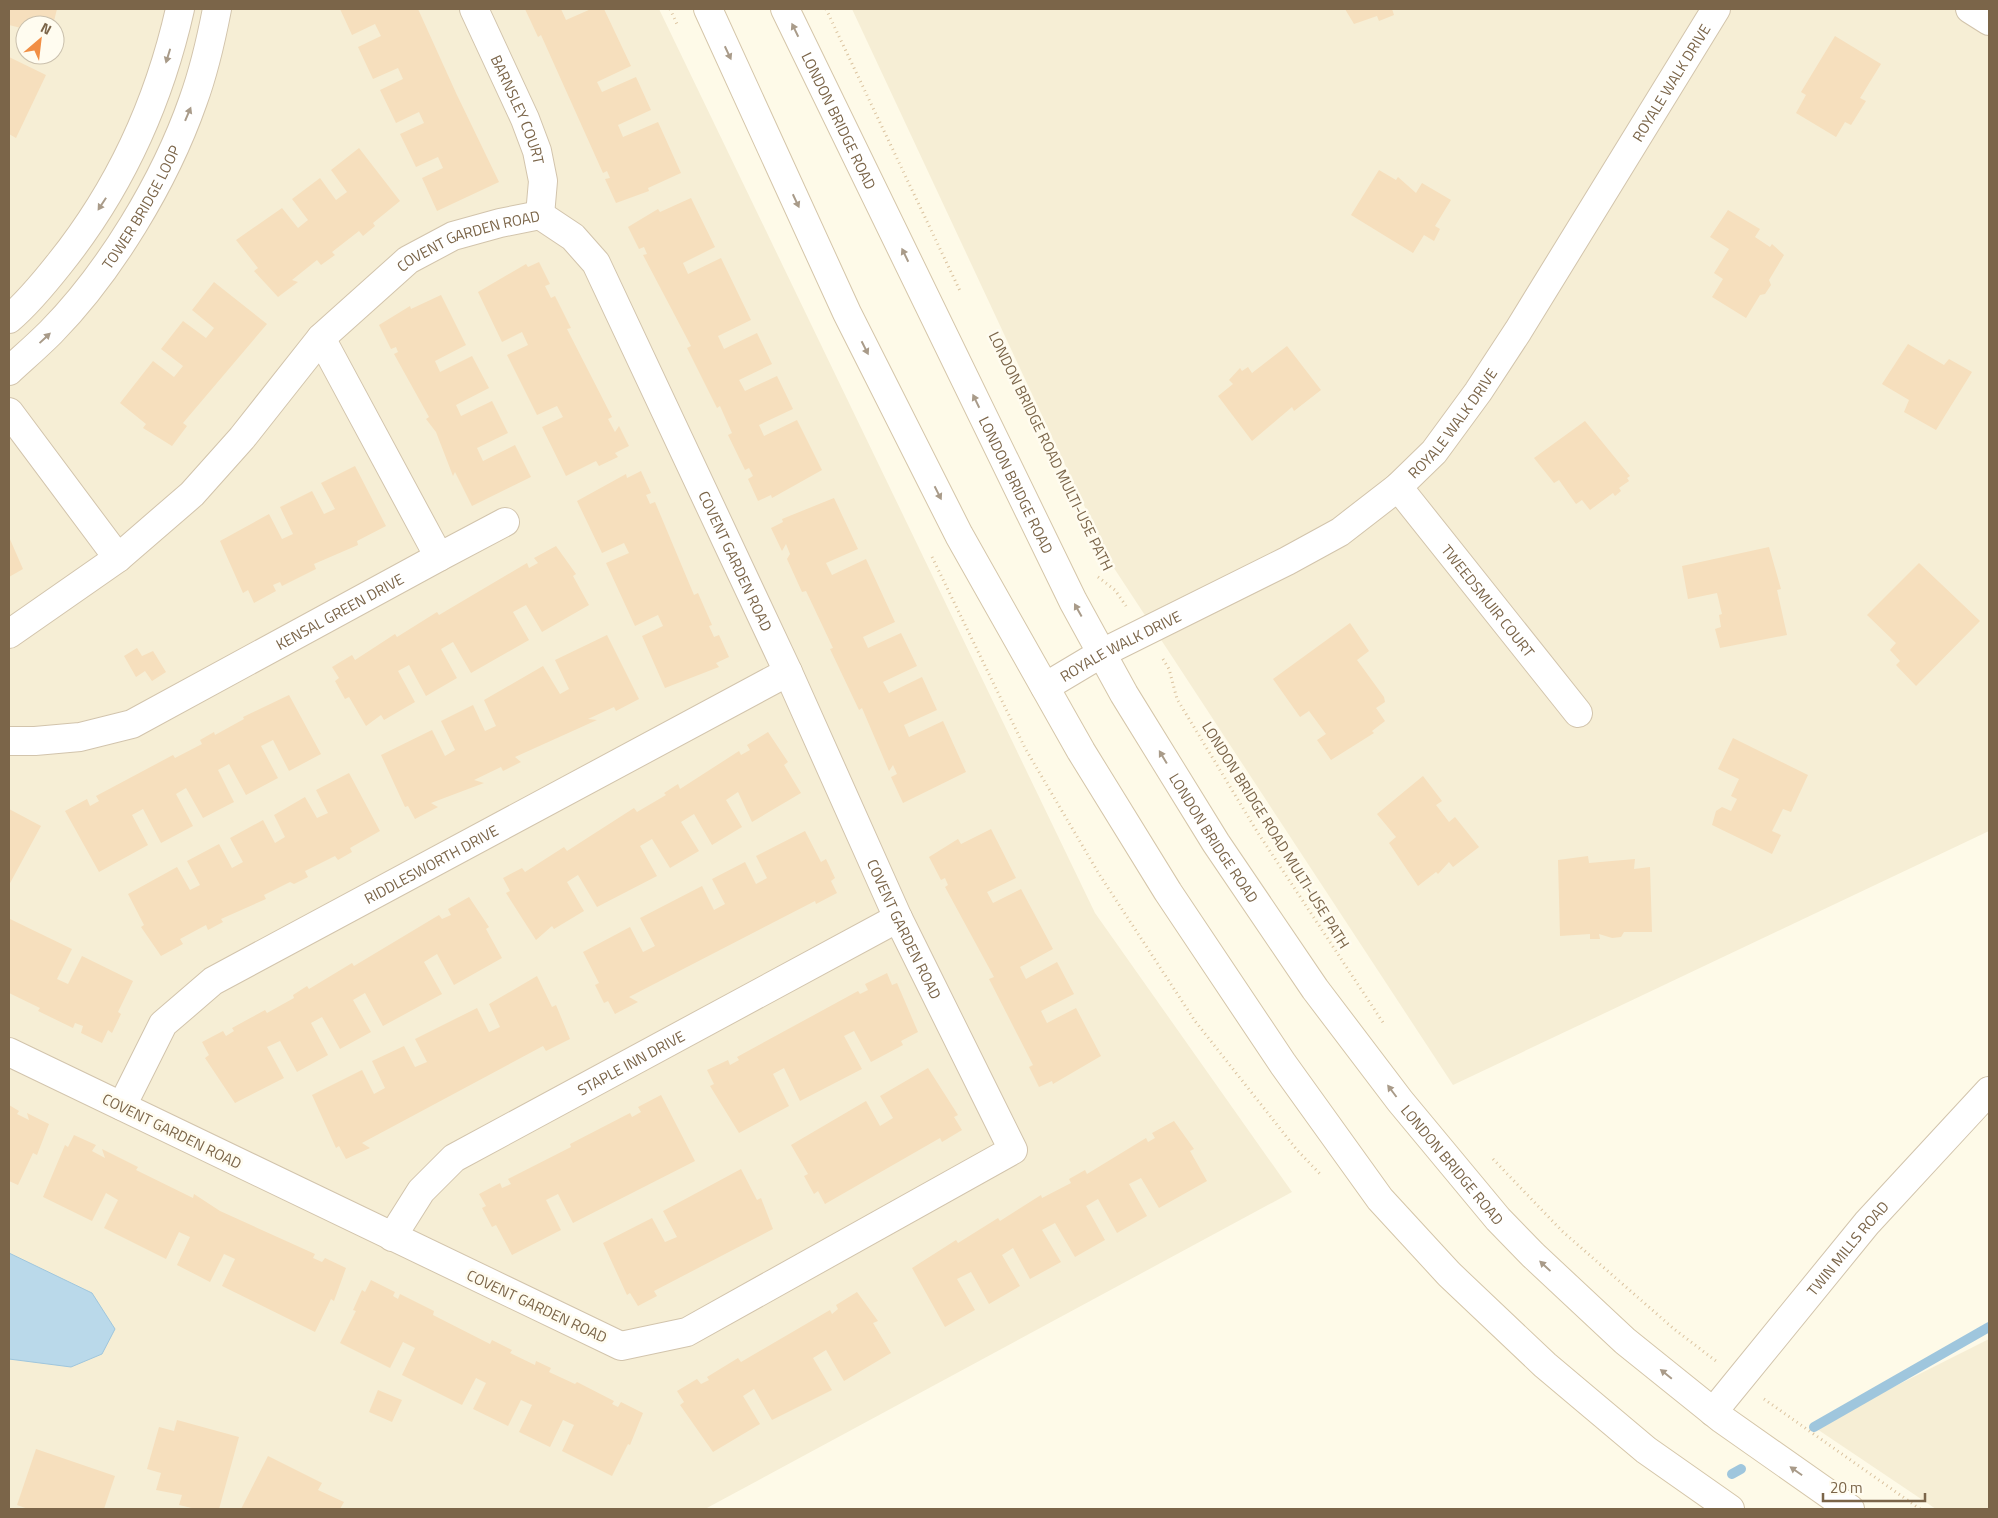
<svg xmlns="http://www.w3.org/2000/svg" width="1998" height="1518" font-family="'Titillium Web',sans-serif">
<rect width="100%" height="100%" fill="#fefae8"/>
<g fill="#f6eed5" fill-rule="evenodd">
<path d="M9 9H659L1095 913 1292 1192 705 1509H9ZM25 25H55V55H25Z"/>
<polygon points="852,9 1989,9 1989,831 1453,1085 1112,565"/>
<polygon points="1989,1339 1989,1509 1936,1509 1814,1427"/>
</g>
<polygon fill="#bad9ea" stroke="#9fc6dd" points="9,1253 92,1293 115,1329 102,1354 71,1367 9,1359"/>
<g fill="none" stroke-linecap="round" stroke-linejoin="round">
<g stroke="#9fc6dd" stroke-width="10">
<polyline points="1814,1427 1989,1327"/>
<polyline points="1732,1474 1741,1469"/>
</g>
</g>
<g fill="#f6dfbd">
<polygon points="9,9 57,9 53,25 25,25 25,29 9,25"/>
<polygon points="340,9 418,9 456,93 499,182 437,211 422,178 443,168 438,157 416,167 400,134 424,123 419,112 396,123 380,90 403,79 398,68 373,79 358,47 381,36 375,24 352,35"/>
<polygon points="525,9 561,9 566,20 591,9 604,9 631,66 597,82 602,92 636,77 651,110 618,125 623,137 658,122 681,173 648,188 649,191 616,203 605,179 610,178 607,171 603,173 541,35 538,37"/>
<polygon points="1345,9 1392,9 1394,15 1379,21 1377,16 1354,24"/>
<polygon points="1835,36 1881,64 1860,98 1866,101 1851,125 1845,122 1836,137 1796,113 1806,95 1801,92"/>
<polygon points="9,57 46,75 16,138 9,134"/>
<polygon points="359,148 400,201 373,223 375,226 363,236 359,231 332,252 335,255 321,265 317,260 292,280 298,282 278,297 254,271 258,268 236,240 282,208 298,228 308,220 292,199 320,178 336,200 347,192 331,170"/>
<polygon points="1379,170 1396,180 1398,177 1416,193 1422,183 1451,200 1435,226 1440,229 1434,241 1424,235 1413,253 1351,215"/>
<polygon points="691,198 715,247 683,263 688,274 721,258 751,320 718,336 724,349 757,333 772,364 739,380 745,391 777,376 793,409 759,425 764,436 797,420 822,470 772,498 771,495 758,501 748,479 753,476 749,468 745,470 728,435 732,433 720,406 717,408 687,348 691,346 643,255 647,254 644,247 639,249 628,227 658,209 660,212"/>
<polygon points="1728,210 1760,229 1755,237 1770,247 1772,244 1784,255 1769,280 1771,285 1765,294 1760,295 1746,318 1712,297 1723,279 1714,273 1729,249 1710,237"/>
<polygon points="539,262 550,284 545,286 551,298 555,296 571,328 567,329 612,417 608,419 615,432 619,426 629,446 615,453 618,457 599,466 596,461 566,476 542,427 563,417 557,406 537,415 507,355 528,345 522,332 502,342 478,292 526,264 528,267"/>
<polygon points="214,282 267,324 183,423 187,426 172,446 143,428 146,424 120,403 153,361 174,377 183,366 161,349 183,321 206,338 214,328 192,310"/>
<polygon points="441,295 466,345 435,361 440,372 472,356 489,388 456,405 461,416 492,401 508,433 477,448 483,461 515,445 531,477 472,506 455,472 453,476 436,432 426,419 429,417 394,354 398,352 396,347 391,349 379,325 410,306 411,309"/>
<polygon points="1908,344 1944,365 1949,359 1972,372 1936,430 1904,412 1909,400 1882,384"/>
<polygon points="1287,346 1321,390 1294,411 1292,407 1252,441 1218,396 1233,384 1229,380 1240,368 1242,371 1248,367 1252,373"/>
<polygon points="1585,421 1630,476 1627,478 1629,481 1619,488 1621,491 1615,496 1613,493 1590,510 1582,500 1576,504 1559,480 1554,483 1534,458"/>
<polygon points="355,466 386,526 357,541 358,545 314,564 316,569 282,586 280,582 273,585 276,591 254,603 248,590 243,593 220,541 269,514 282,539 293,534 280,507 312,491 324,514 335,509 321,483"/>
<polygon points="641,471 651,493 646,495 650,504 655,502 694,595 698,593 712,625 709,626 714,637 719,635 729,657 716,663 719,667 665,688 642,636 663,626 658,615 635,626 606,563 629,553 624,543 602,553 577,501 626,474 627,478"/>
<polygon points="834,498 858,549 826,563 832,575 866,559 895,622 863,637 868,648 901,633 917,666 883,682 889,693 922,677 937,710 904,725 909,737 943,721 966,772 903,803 891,777 897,774 893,765 889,771 862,708 859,710 830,649 833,648 806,591 802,592 787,559 790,554 786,544 782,551 771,528 783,522 782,519"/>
<polygon points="9,537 23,569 9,577"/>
<polygon points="556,546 576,574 573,576 589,605 542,632 526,605 513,612 529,640 471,673 453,642 441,649 457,678 426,696 409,665 398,671 415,702 384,720 381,715 366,726 349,697 345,699 335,681 339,678 332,667 352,655 355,660 395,634 397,637 437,612 439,615 527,563 529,568 538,563 534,558"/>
<polygon points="1769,547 1781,589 1777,590 1787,635 1720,648 1715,629 1721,627 1719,615 1722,614 1717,593 1688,599 1682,566"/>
<polygon points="1919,563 1980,621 1916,686 1896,665 1900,661 1890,650 1896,643 1867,615"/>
<polygon points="1350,623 1369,651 1357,660 1384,697 1385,702 1376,708 1385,721 1372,731 1374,733 1331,760 1317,740 1326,734 1309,711 1300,717 1273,679"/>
<polygon points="607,635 639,699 616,711 614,707 588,719 597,720 515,757 521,762 503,771 501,767 474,780 484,783 431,803 438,807 415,819 408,806 405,807 381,755 432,730 445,756 455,750 441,721 473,705 485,731 496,726 484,700 543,666 560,694 569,689 555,660"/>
<polygon points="137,648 142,656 153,651 166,672 152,681 145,671 136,677 124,656"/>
<polygon points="289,695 321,754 289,771 273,740 261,746 278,778 246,795 229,764 218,770 234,802 203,818 186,788 176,794 193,826 161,843 143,809 132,815 148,845 99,872 65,811 87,799 90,806 99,801 96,796 173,755 175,758 202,744 200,740 214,732 215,735 244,719 243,717"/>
<polygon points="768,732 788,762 784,765 801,793 752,822 738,792 726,800 742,827 712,845 694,814 681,822 699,851 670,868 652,839 640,846 657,876 597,907 578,875 567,882 584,911 554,929 552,926 536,940 506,893 510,891 503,878 522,868 525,872 564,847 567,851 634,808 637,812 666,795 664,793 678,784 680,789 739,751 741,755 750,750 747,745"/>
<polygon points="1733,738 1808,775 1791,812 1783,809 1772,831 1781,835 1772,854 1712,825 1716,811 1722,807 1731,811 1737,799 1731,796 1739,779 1718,769"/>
<polygon points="349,773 380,831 350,848 352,852 338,860 335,856 305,871 308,877 294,884 290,882 264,895 266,899 221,919 223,922 208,930 206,925 180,939 183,944 161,956 141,927 144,925 128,894 177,867 190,890 200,885 187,861 219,844 232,868 243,862 230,838 263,820 275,843 285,837 274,815 305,797 317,818 328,813 316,790"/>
<polygon points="1423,776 1442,801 1436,805 1449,822 1455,817 1479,847 1453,867 1449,862 1438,874 1436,872 1418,886 1389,843 1396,837 1377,814"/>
<polygon points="9,809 41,826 9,885"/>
<polygon points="991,829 1016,878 987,892 993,903 1021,889 1053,949 1020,967 1026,979 1057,962 1074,994 1041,1011 1047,1023 1076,1008 1101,1056 1053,1084 1052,1081 1039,1087 1029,1067 1033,1065 989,979 994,977 945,887 948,885 945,878 941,880 929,857 958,839 961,844"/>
<polygon points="805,831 821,862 826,859 835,878 831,881 837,893 816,904 815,901 629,997 638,1002 615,1014 608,1001 604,1003 595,985 599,983 583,952 630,927 643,952 655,946 640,918 702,886 714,910 725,904 712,879 745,862 756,884 767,878 756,856"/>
<polygon points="1588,856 1589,863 1635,859 1634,869 1650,867 1652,932 1624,932 1621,937 1612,938 1599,934 1600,939 1590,939 1590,934 1560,936 1558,860"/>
<polygon points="469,897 489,927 486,929 502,958 454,985 437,954 424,962 442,994 383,1026 365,993 353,1000 371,1032 340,1049 322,1017 311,1023 328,1055 297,1072 280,1041 267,1047 284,1078 235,1103 205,1058 209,1055 202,1042 223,1031 226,1036 234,1031 232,1028 265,1010 267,1013 294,998 293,995 307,986 309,989 352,963 354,966 439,915 442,919 451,915 448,909"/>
<polygon points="10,919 72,949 57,979 68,984 82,956 133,981 118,1012 121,1014 112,1033 108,1030 102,1043 81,1033 83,1026 75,1023 73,1028 38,1011 40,1008 9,993 9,922"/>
<polygon points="887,973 892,985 897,983 918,1032 901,1041 903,1045 871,1062 854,1031 844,1036 862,1069 800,1101 784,1068 773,1074 789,1106 739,1133 710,1086 714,1084 707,1070 728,1060 730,1065 739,1060 737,1057 858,991 860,994 868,990 865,984"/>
<polygon points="537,976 552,1007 556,1005 570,1039 546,1051 543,1046 362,1143 370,1148 346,1159 339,1146 336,1148 312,1095 362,1070 374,1094 385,1088 372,1061 404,1046 415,1067 427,1062 415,1039 477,1008 489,1032 500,1027 489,1004"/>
<polygon points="928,1068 958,1115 954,1117 962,1130 942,1142 940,1138 825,1204 818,1191 814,1194 804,1176 808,1174 791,1145 866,1101 880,1126 893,1118 880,1096"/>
<polygon points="661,1095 695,1161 573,1223 558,1194 546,1200 561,1230 512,1255 496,1225 492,1227 482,1208 486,1206 479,1194 500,1183 502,1188 511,1184 508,1179 571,1147 570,1144 630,1113 632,1117 641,1112 638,1107"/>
<polygon points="9,1105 19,1111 17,1114 29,1120 27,1113 49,1124 37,1155 33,1153 18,1185 9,1181"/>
<polygon points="1174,1121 1194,1149 1190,1151 1207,1181 1159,1208 1141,1178 1129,1184 1147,1216 1117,1233 1098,1199 1086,1206 1105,1240 1075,1257 1055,1223 1042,1230 1061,1262 1030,1279 1013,1248 1002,1255 1020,1286 989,1304 971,1272 957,1279 975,1310 945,1327 912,1268 956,1240 958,1243 998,1218 1000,1221 1041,1195 1042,1198 1071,1183 1069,1179 1085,1170 1087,1174 1146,1138 1148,1142 1155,1138 1152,1133"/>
<polygon points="74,1135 96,1145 92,1151 105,1158 102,1149 138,1167 136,1170 193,1198 194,1194 220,1211 315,1254 313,1258 322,1262 325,1258 346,1268 334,1301 331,1299 315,1332 222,1286 235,1259 224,1254 210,1282 177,1265 190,1237 179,1232 166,1259 104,1228 118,1200 106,1193 92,1221 43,1197 65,1145 68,1147"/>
<polygon points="741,1169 757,1200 761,1198 773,1229 654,1291 657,1296 638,1306 630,1293 627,1295 603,1243 652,1218 665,1242 677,1237 663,1211"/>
<polygon points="371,1280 395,1292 393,1296 398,1299 400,1294 434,1311 433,1315 490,1344 492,1340 512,1350 510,1353 535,1365 536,1361 551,1368 549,1372 575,1384 577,1382 614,1401 612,1404 618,1407 621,1402 643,1413 630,1445 628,1444 612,1476 562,1451 574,1425 563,1420 550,1447 519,1432 532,1405 521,1400 508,1426 473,1409 486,1383 476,1378 462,1405 402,1375 415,1348 403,1342 390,1368 340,1343 356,1311 353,1310 362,1290 365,1292"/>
<polygon points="857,1292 878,1321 873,1323 891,1353 844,1381 826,1350 813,1358 832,1390 772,1420 754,1389 743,1396 760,1424 713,1452 680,1405 684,1402 677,1391 697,1379 701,1384 709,1380 707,1377 738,1358 741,1362 830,1310 832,1314 838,1309 836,1305"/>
<polygon points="378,1390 402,1400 392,1422 369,1412"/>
<polygon points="177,1420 239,1437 219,1509 196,1509 179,1505 182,1495 156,1490 161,1473 147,1469 159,1427 174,1431"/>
<polygon points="36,1449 115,1476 104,1509 28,1509 17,1505"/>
<polygon points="268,1456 322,1483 318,1490 344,1502 340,1509 241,1509"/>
</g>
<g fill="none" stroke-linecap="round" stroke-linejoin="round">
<g stroke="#d2c4ac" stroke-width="30">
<g id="minor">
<path id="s1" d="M474 9 525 119 537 151 543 181 540 215"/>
<polyline points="1970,9 1989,21"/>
<path d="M9 319C28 303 45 282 60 263 120 188 159 102 180 9"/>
<path id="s2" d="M9 371C23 358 37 346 51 332 110 272 165 181 193 101 204 71 211 40 217 9"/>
<polyline points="9,412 118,558"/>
<path id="s3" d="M1398 487 1578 713"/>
<polyline points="439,557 505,522"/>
<path id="s4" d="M9 634 118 558 192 494 242 438 321 338 408 260 453 236 500 223 540 215 573 237 596 263 788 672 898 918 1013 1150 687 1332 621 1346 9 1052"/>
<path id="s5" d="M1045 687 1102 653 1287 561 1340 532 1398 487 1434 452 1478 392 1518 331 1716 9"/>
<path id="s6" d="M9 741H35L80 737 132 724 439 557 321 338"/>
<path id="s7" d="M122 1106 163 1024 213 981 788 672"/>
<path id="s8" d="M392 1237 421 1191 454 1158 898 918"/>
<path id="s9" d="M1713 1412 1867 1223 1989 1091"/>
</g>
</g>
<g stroke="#d5c6a9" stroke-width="30">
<g id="secondary">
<polyline points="708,9 847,313 959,535 1081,751 1168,892 1283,1064 1380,1199 1449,1274 1545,1365 1646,1450 1730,1509"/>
<path id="s10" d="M785 9 1073 601 1124 694 1216 843 1315 989 1400 1101 1498 1219 1533 1255 1625 1341 1722 1419 1850 1509"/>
</g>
</g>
<g stroke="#dbc39f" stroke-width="3" stroke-dasharray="1 4" stroke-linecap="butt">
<polyline points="670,9 677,24"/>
<polyline points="826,9 961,293"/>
<polyline points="932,557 1025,748 1099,874 1195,1021 1297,1150 1322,1176"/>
<polyline points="1098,577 1115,590 1126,606"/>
<polyline points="1163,659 1169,669 1177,699 1258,833 1384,1024"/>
<polyline points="1493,1159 1562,1231 1674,1329 1716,1361"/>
<polyline points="1764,1399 1920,1509"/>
</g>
<use href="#minor" stroke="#fff" stroke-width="28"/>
<use href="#secondary" stroke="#fff" stroke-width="28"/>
</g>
<defs><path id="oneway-solid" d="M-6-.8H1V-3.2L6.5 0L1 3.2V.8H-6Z" transform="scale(1.25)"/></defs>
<g fill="#a99b89">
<use href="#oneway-solid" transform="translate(795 30) rotate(-116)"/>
<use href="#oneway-solid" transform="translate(728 53) rotate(65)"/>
<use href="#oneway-solid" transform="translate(168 56) rotate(107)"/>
<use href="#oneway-solid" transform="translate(188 114) rotate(-67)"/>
<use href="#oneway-solid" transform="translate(796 201) rotate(65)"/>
<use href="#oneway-solid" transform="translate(102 204) rotate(123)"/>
<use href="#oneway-solid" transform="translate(905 255) rotate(-116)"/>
<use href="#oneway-solid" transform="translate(45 338) rotate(-43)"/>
<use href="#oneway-solid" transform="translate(865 348) rotate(63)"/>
<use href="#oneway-solid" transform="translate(976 401) rotate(-116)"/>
<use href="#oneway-solid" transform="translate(938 493) rotate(63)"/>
<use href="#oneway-solid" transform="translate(1078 610) rotate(-119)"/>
<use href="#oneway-solid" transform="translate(1163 757) rotate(-121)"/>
<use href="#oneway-solid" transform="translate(1392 1091) rotate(-127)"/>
<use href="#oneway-solid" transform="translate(1545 1266) rotate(-137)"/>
<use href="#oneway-solid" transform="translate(1666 1374) rotate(-141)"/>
<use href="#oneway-solid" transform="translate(1796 1471) rotate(-145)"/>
</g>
<g text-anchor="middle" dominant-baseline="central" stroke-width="5" stroke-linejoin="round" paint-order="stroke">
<g font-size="15" fill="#7b6549" stroke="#fffcf0">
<text stroke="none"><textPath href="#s5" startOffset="896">ROYALE WALK DRIVE</textPath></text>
<text stroke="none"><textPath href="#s1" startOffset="110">BARNSLEY COURT</textPath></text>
<text stroke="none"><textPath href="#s10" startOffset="124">LONDON BRIDGE ROAD</textPath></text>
<text stroke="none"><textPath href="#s2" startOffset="212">TOWER BRIDGE LOOP</textPath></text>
<text stroke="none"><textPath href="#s4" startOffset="614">COVENT GARDEN ROAD</textPath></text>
<text stroke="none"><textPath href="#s5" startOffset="491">ROYALE WALK DRIVE</textPath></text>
<text transform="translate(1051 451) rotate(64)">LONDON BRIDGE ROAD MULTI-USE PATH</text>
<text stroke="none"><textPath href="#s10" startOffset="529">LONDON BRIDGE ROAD</textPath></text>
<text stroke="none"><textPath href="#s4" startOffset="1094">COVENT GARDEN ROAD</textPath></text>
<text stroke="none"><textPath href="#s3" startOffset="145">TWEEDSMUIR COURT</textPath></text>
<text stroke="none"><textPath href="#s6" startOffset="361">KENSAL GREEN DRIVE</textPath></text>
<text stroke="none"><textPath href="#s5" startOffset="86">ROYALE WALK DRIVE</textPath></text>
<text transform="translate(1276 835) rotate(58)">LONDON BRIDGE ROAD MULTI-USE PATH</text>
<text stroke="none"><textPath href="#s10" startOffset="934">LONDON BRIDGE ROAD</textPath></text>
<text stroke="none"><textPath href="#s7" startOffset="405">RIDDLESWORTH DRIVE</textPath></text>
<text stroke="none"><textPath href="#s4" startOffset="1499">COVENT GARDEN ROAD</textPath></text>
<text stroke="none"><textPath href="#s8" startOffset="302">STAPLE INN DRIVE</textPath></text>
<text transform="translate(172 1131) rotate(26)">COVENT GARDEN ROAD</text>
<text stroke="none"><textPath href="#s10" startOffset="1339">LONDON BRIDGE ROAD</textPath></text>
<text stroke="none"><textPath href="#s9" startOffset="212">TWIN MILLS ROAD</textPath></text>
<text transform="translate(537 1306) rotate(25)">COVENT GARDEN ROAD</text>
</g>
</g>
<rect width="1998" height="1518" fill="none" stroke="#7b6549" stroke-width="20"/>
<g transform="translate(40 40) rotate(28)"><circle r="24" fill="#fffcf0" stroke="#cac0ad"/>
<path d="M0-4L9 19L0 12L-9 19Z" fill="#f18e44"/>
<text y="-8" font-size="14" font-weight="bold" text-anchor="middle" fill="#7b6549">N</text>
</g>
<path d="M1823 1493v8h102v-8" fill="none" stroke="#7b6549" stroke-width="2.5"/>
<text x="1830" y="1493" font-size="15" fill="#7b6549" stroke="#fffcf0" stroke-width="4" paint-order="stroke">20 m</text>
</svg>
